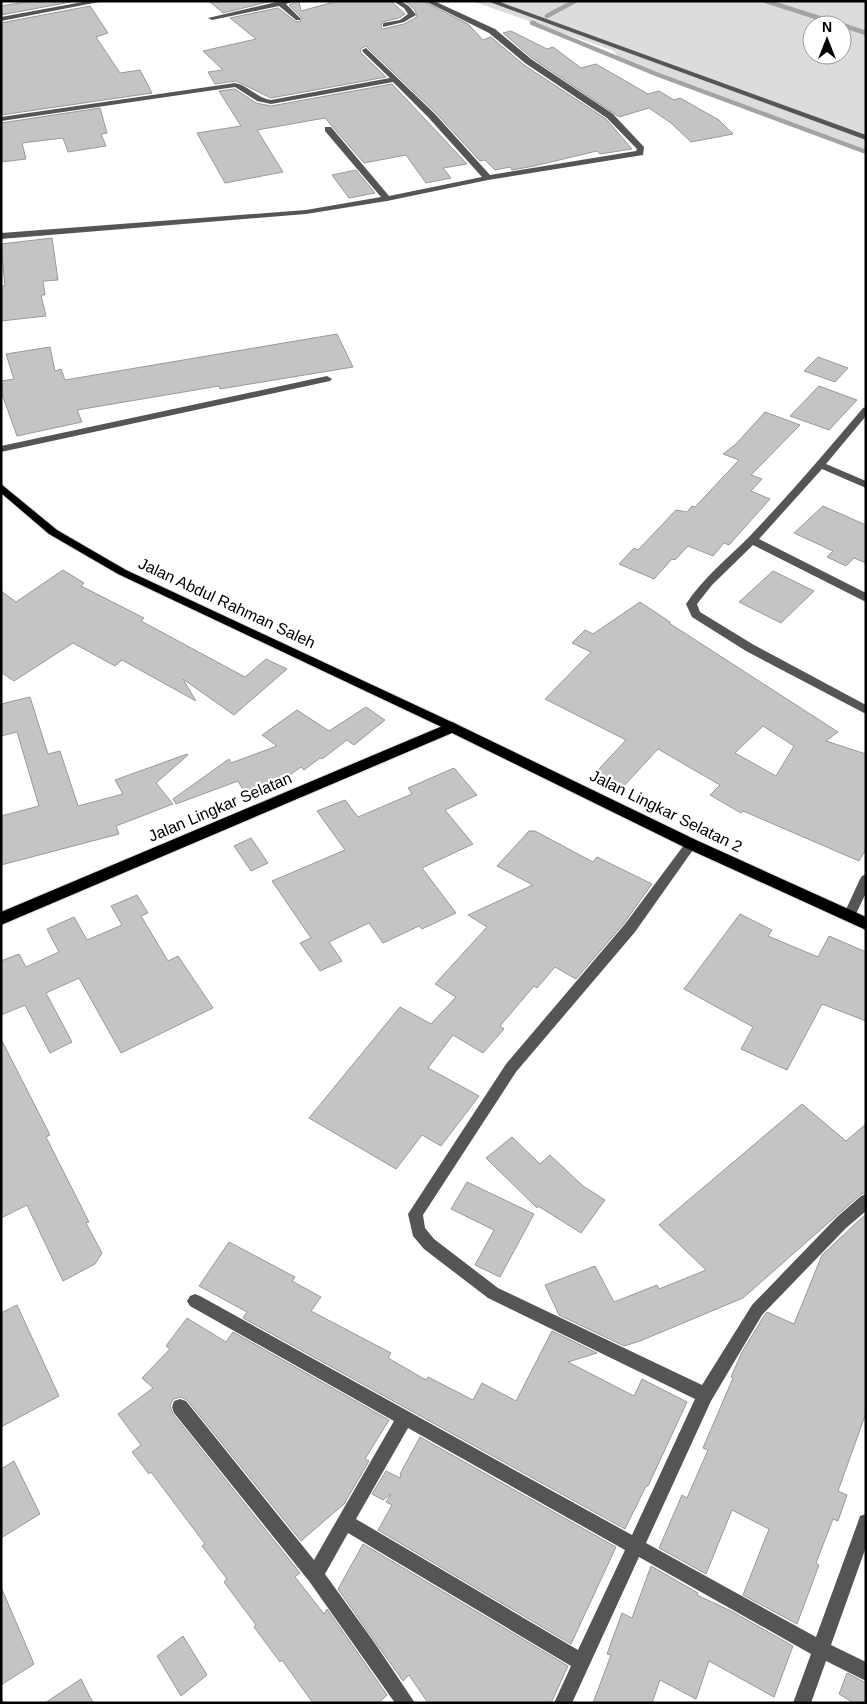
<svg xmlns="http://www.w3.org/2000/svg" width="867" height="1704" font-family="Arial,sans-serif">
<rect width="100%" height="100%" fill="#fff"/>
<path fill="#dcdcdc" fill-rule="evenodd" d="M472 1H866V152L656 74 619 59 614 51ZM812 25H842V55H812Z"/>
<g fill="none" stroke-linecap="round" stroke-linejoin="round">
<g stroke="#a3a3a3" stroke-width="4.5">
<polyline points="766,1 841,25"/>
<polyline points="547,16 575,1"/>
<polyline points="534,23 532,23 656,74 866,152"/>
<polyline points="842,25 866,33"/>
</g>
</g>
<g fill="#c4c4c4" stroke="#999" fill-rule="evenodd">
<polygon points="31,1 76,1 1,15 1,6"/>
<polygon points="209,1 272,1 223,13"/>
<polygon points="297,1 299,1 301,11 338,1 391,1 405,14 399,18 382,22 381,27 383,29 404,24 417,17 415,10 405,1 423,1 468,24 483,40 491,37 524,65 606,119 632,149 600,154 597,151 534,166 512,170 510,167 495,170 485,160 480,161 435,112 366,46 360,49 361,53 386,77 271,98 236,81 215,84 208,72 223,70 203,51 256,39 230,18 278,8 295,21 300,22 301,17 289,5"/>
<polygon points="90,6 108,33 96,37 120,73 140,70 152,93 1,115 1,23"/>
<polygon points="511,31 547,49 553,47 581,68 596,64 648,94 659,91 674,100 680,98 719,120 733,134 691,142 671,123 649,108 619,117 532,58 503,33"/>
<polygon points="392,84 467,164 443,168 451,178 426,183 406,155 364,163 325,118 257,130 283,172 225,183 197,133 241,126 219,91 235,89 256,103 271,106"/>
<polygon points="100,108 107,133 101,134 106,146 68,152 63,138 22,143 26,159 1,162 1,123"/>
<polygon points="356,170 375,193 349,198 332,175"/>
<polygon points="52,238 58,280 43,281 45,295 41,295 46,316 1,321 1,286 5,286 1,244"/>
<polygon points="337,334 353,367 220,389 219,386 77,410 82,422 17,436 1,391 1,381 14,379 6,354 50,347 55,371 61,369 65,380"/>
<polygon points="818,357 848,368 835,382 804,371"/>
<polygon points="819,386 857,400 829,430 790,416"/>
<polygon points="765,412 800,425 751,475 762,479 751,491 770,499 729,545 724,543 713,556 688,546 675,560 672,559 654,579 619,564 634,548 638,550 676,510 687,512 692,506 695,507 739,460 723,454 736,444"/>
<polygon points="823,506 866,525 866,563 854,558 846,566 827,557 833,551 794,533"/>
<polygon points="63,570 84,583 81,586 144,618 141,621 245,677 266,659 287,669 234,715 183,679 196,701 122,660 115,666 73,643 14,681 1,672 1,591 16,602"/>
<polygon points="773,571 814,591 781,623 739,602"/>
<path d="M640 602 670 622 669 623 838 732 826 741 866 754V849L859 861 743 811 741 813 710 795 720 785 658 749 623 787 596 772 626 740 545 699 591 652 572 643 585 630 593 634ZM763 726 794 746 776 776 735 753Z"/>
<polygon points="30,697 48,754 60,751 78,806 123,794 115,780 187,754 188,755 156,783 173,804 116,826 119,834 1,865 1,816 39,806 17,732 1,736 1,704"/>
<polygon points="366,707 385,720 354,745 347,740 322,759 320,758 304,770 301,767 276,785 273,783 245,793 238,781 176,804 173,799 229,759 231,763 277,746 262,735 297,710 329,731"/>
<polygon points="454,768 477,795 445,810 473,844 422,868 456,913 422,929 419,926 383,943 369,923 329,942 342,961 320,971 300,943 311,938 272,881 345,850 317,811 345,800 358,817 412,794 408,788"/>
<polygon points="529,831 535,831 593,862 597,857 652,884 624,923 576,979 555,967 537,988 534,986 500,1026 504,1029 483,1053 453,1035 428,1068 479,1096 441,1146 422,1135 396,1169 309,1118 400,1007 431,1024 456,997 435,984 487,927 468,915 533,885 497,866"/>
<polygon points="251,838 268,863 251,871 234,846"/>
<polygon points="137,895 148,913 141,916 168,961 178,956 213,1008 121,1053 79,978 46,993 72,1042 50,1053 25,1005 1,1015 1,961 19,954 26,967 59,952 47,929 74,917 87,940 122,925 111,906"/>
<polygon points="740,914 772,930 768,936 818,957 829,936 866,952 866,1021 822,1004 787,1070 741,1049 753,1027 684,989"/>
<polygon points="1,1039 50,1135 46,1137 89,1222 86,1223 102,1253 95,1264 63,1281 27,1205 1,1218"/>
<polygon points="802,1104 846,1141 866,1124 866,1192 860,1195 743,1298 640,1341 624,1346 559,1315 545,1285 595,1266 614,1302 657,1285 659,1289 706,1270 659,1225"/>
<polygon points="512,1137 540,1164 550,1155 583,1186 605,1200 581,1233 538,1206 537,1208 486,1158"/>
<polygon points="467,1182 534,1214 500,1277 475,1265 494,1230 451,1209"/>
<polygon points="866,1214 866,1413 838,1491 847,1495 838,1521 833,1519 816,1563 819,1565 797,1624 743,1595 769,1529 732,1510 706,1574 659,1548 682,1495 687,1498 708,1450 703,1448 733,1378 731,1377 742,1352 764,1316 767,1312 794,1324 822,1255"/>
<polygon points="229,1242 295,1277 292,1281 321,1297 311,1311 391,1353 388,1358 426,1380 428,1377 473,1400 482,1383 516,1401 552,1331 597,1353 568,1362 634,1396 642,1379 687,1402 648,1486 646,1486 625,1529 243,1318 247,1312 199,1286"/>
<polygon points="17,1305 59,1396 1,1427 1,1313"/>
<polygon points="187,1318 226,1342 233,1332 389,1420 365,1459 369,1461 344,1504 301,1541 187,1400 181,1397 173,1399 170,1406 173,1414 300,1573 295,1577 324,1614 327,1609 387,1695 379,1703 313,1703 282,1660 280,1662 254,1627 256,1625 224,1582 227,1579 202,1546 205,1544 151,1472 149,1474 132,1452 141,1445 118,1414 153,1388 142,1378 170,1349 166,1346"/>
<polygon points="420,1437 616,1547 571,1644 378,1530 392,1505 386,1502 391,1494 383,1500 372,1494 386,1471 400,1478 401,1475 400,1474"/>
<polygon points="14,1461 40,1514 1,1538 1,1469"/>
<polygon points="363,1544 568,1666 551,1703 428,1703 409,1675 403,1681 338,1589"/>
<polygon points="651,1566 698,1593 697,1595 733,1612 793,1646 774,1697 709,1661 696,1699 660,1680 652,1703 593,1703 611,1655 607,1654 622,1613 632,1618"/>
<polygon points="1,1587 34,1664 1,1685"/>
<polygon points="183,1636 207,1675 181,1696 157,1656"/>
<polygon points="847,1673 866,1683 866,1703 854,1703 839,1694"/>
<polygon points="81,1679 93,1703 45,1703"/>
</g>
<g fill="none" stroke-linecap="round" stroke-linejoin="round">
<g stroke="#dbdbdb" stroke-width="2">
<polygon id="major" points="1,484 57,530 126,570 456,724 458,727 452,731 448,730 118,574 49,534 1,493"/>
</g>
<g stroke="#dbdbdb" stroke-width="2">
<polygon id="highway" points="452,722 696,840 866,917 866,930 686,848 452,733 1,925 1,912"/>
</g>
<g fill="#555" fill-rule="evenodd">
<polygon points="88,1 104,1 1,21 1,17"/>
<polygon points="281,1 295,1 286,4 300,18 300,20 296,20 279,6 212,20 208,18"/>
<path d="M393 1C405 1 409 5 416 15L404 22 383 27V23L400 20 408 14 404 8Z"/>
<path d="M425 1H434L495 29 531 59 613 114 644 147 643 155 488 180 387 201 306 214 1 239V233L306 210 381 197 325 131V127H331L389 196 482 177 428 117 393 82 271 104 257 101 235 87 1 121V117L235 83C249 86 257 98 271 100L390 78 363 52 362 50 366 48 434 113 490 175 636 151 637 149 607 118 525 63 489 33Z"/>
<polygon points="487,1 497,1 866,135 866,140"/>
<polygon points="327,376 332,379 330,381 1,452 1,446"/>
<path d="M866 407V416L826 464 866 481V488L822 469 759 539 866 593V602L753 545 712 585 697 604 700 612 754 645 866 705V714L746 651 692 617 686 604C703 578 727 559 749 537 788 496 826 452 863 408Z"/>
<path d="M691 839 695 841 697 844 695 847 635 932 516 1072 423 1215 425 1228 434 1239 498 1288 702 1385 752 1305 836 1218 861 1196 866 1194V1211L846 1228 762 1315 711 1401 646 1543 816 1637 858 1522 860 1516 866 1514V1547L831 1645 866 1662V1681L826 1661 811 1703H793L811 1654 639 1557 572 1703H554L571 1666 348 1533 325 1574 374 1642 415 1703H395L309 1581 174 1413 172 1407 174 1401 180 1399 186 1401 314 1560 394 1421 190 1306 187 1301 190 1296 195 1294 200 1296 632 1535 695 1399 488 1298 424 1249 413 1236 408 1214 506 1064 625 924 687 841ZM408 1428 625 1550 578 1650 356 1519Z"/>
<polygon points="866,874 866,893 855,916 854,920 844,920 843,916 860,879 862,876"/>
</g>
<use href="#major" fill="#000" fill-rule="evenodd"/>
<use href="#highway" fill="#000" fill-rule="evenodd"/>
</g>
<g text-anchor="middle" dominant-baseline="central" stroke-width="4.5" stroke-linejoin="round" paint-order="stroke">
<g font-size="16" fill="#000" stroke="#fff">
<text transform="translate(227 603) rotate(25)">Jalan Abdul Rahman Saleh</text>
<text transform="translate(220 807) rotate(-23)">Jalan Lingkar Selatan</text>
<text transform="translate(666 811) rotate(26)">Jalan Lingkar Selatan 2</text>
</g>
</g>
<rect width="867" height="1704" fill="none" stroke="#000000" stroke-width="5"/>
<g transform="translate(827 40)"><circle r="24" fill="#ffffff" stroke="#999999"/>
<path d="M0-4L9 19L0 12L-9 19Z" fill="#000000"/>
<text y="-8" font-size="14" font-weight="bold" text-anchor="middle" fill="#000000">N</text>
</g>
</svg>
